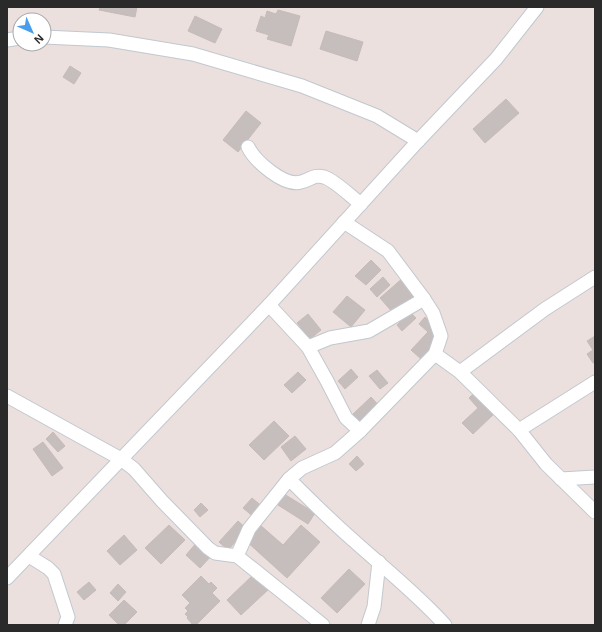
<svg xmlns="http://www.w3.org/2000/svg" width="602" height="632" font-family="Helvetica,sans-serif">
<rect width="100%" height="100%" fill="#ebe0dd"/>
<g fill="#c6bebc" stroke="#c6bbb7">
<polygon points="100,7 137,7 135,17 99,10"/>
<polygon points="278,10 300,16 291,46 267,39 269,35 256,31 261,16 265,18 267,11 276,14"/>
<polygon points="195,16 222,29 215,43 188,31"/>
<polygon points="326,31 363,42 357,61 320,49"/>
<polygon points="70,66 81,73 74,84 63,77"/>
<polygon points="506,99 519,113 485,143 473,129"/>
<polygon points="246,111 261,123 238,152 223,140"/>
<polygon points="371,260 381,270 366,285 355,276"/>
<polygon points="383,277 390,285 377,297 370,289"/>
<polygon points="404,277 415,296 394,314 380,298"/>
<polygon points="347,296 365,310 351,327 333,312"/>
<polygon points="410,312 416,318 402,331 397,325"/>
<polygon points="308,314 321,330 310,339 297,323"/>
<polygon points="425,317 435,327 431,331 440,339 421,359 411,350 428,332 419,324"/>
<polygon points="595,336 595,362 593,363 587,354 593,350 587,341"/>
<polygon points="351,369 358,377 345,389 338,381"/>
<polygon points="377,370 388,383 380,389 369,376"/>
<polygon points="298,372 306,380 292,393 284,385"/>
<polygon points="477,390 497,411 473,434 462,423 478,408 469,398"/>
<polygon points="371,397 381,408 361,426 351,416"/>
<polygon points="274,421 289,436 264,460 249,445"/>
<polygon points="53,432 65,446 58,452 46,439"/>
<polygon points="295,436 306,449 291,461 281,447"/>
<polygon points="43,442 63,468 52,476 33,449"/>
<polygon points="357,456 364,464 356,471 349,464"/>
<polygon points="284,494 315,513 308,524 278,505"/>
<polygon points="252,498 264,508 255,518 243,508"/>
<polygon points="201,503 208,510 200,517 194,510"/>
<polygon points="238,521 247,529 228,550 219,542"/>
<polygon points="259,524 283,545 301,525 320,542 287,578 245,540"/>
<polygon points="169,525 185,540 161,564 145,548"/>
<polygon points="124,535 137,550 120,565 107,551"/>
<polygon points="198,541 213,554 200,568 186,555"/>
<polygon points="349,569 365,584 337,613 321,598"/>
<polygon points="254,574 269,589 241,615 227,600"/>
<polygon points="201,576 209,584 211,582 217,588 212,593 220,601 196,625 193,625 187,618 188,617 185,614 188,611 185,608 190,603 182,595"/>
<polygon points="89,582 96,590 84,600 77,592"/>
<polygon points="118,584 126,592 118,601 110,593"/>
<polygon points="124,600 137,612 124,625 119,625 109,615"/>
</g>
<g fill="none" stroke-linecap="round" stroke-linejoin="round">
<g stroke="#c1c8cf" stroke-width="15">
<g id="street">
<polyline points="44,37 109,40 193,54 302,86 377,116 418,141"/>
<polyline points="7,40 20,38"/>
<path d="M248 147C255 161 284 187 301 182 310 180 314 174 324 177 336 181 351 197 361 204"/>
<polyline points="344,222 388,251 424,299 433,313 441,336 435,354 360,431"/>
<polyline points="308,347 330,338 369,331 424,299"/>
<polyline points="435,354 460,372 519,430 546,464 595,512"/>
<polyline points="460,372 545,309 595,277"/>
<polyline points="7,396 121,459 134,469 162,501 208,548 215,553 237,556 323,625"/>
<polyline points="519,430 595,382"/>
<path d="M289 479C310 500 331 521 353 540 384 568 417 594 445 625"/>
<polyline points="561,479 595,477"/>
<polyline points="29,556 48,568 54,574 68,617 65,625"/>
<polyline points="237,556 249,529 289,479 302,468 335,453 360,431 346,418 327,381 308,347 269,305"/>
<polyline points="7,578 269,305 418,141 496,59 537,7"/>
<polyline points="368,625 374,607 379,562"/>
</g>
</g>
<use href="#street" stroke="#fff" stroke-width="13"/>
</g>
<rect width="602" height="632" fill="none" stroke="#2a2a2a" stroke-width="16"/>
<g transform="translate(32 32) rotate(135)"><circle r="19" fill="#ffffff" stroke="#aaaaaa"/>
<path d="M0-3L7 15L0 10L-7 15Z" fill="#489eec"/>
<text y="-6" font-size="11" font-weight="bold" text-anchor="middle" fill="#2a2a2a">N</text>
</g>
</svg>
